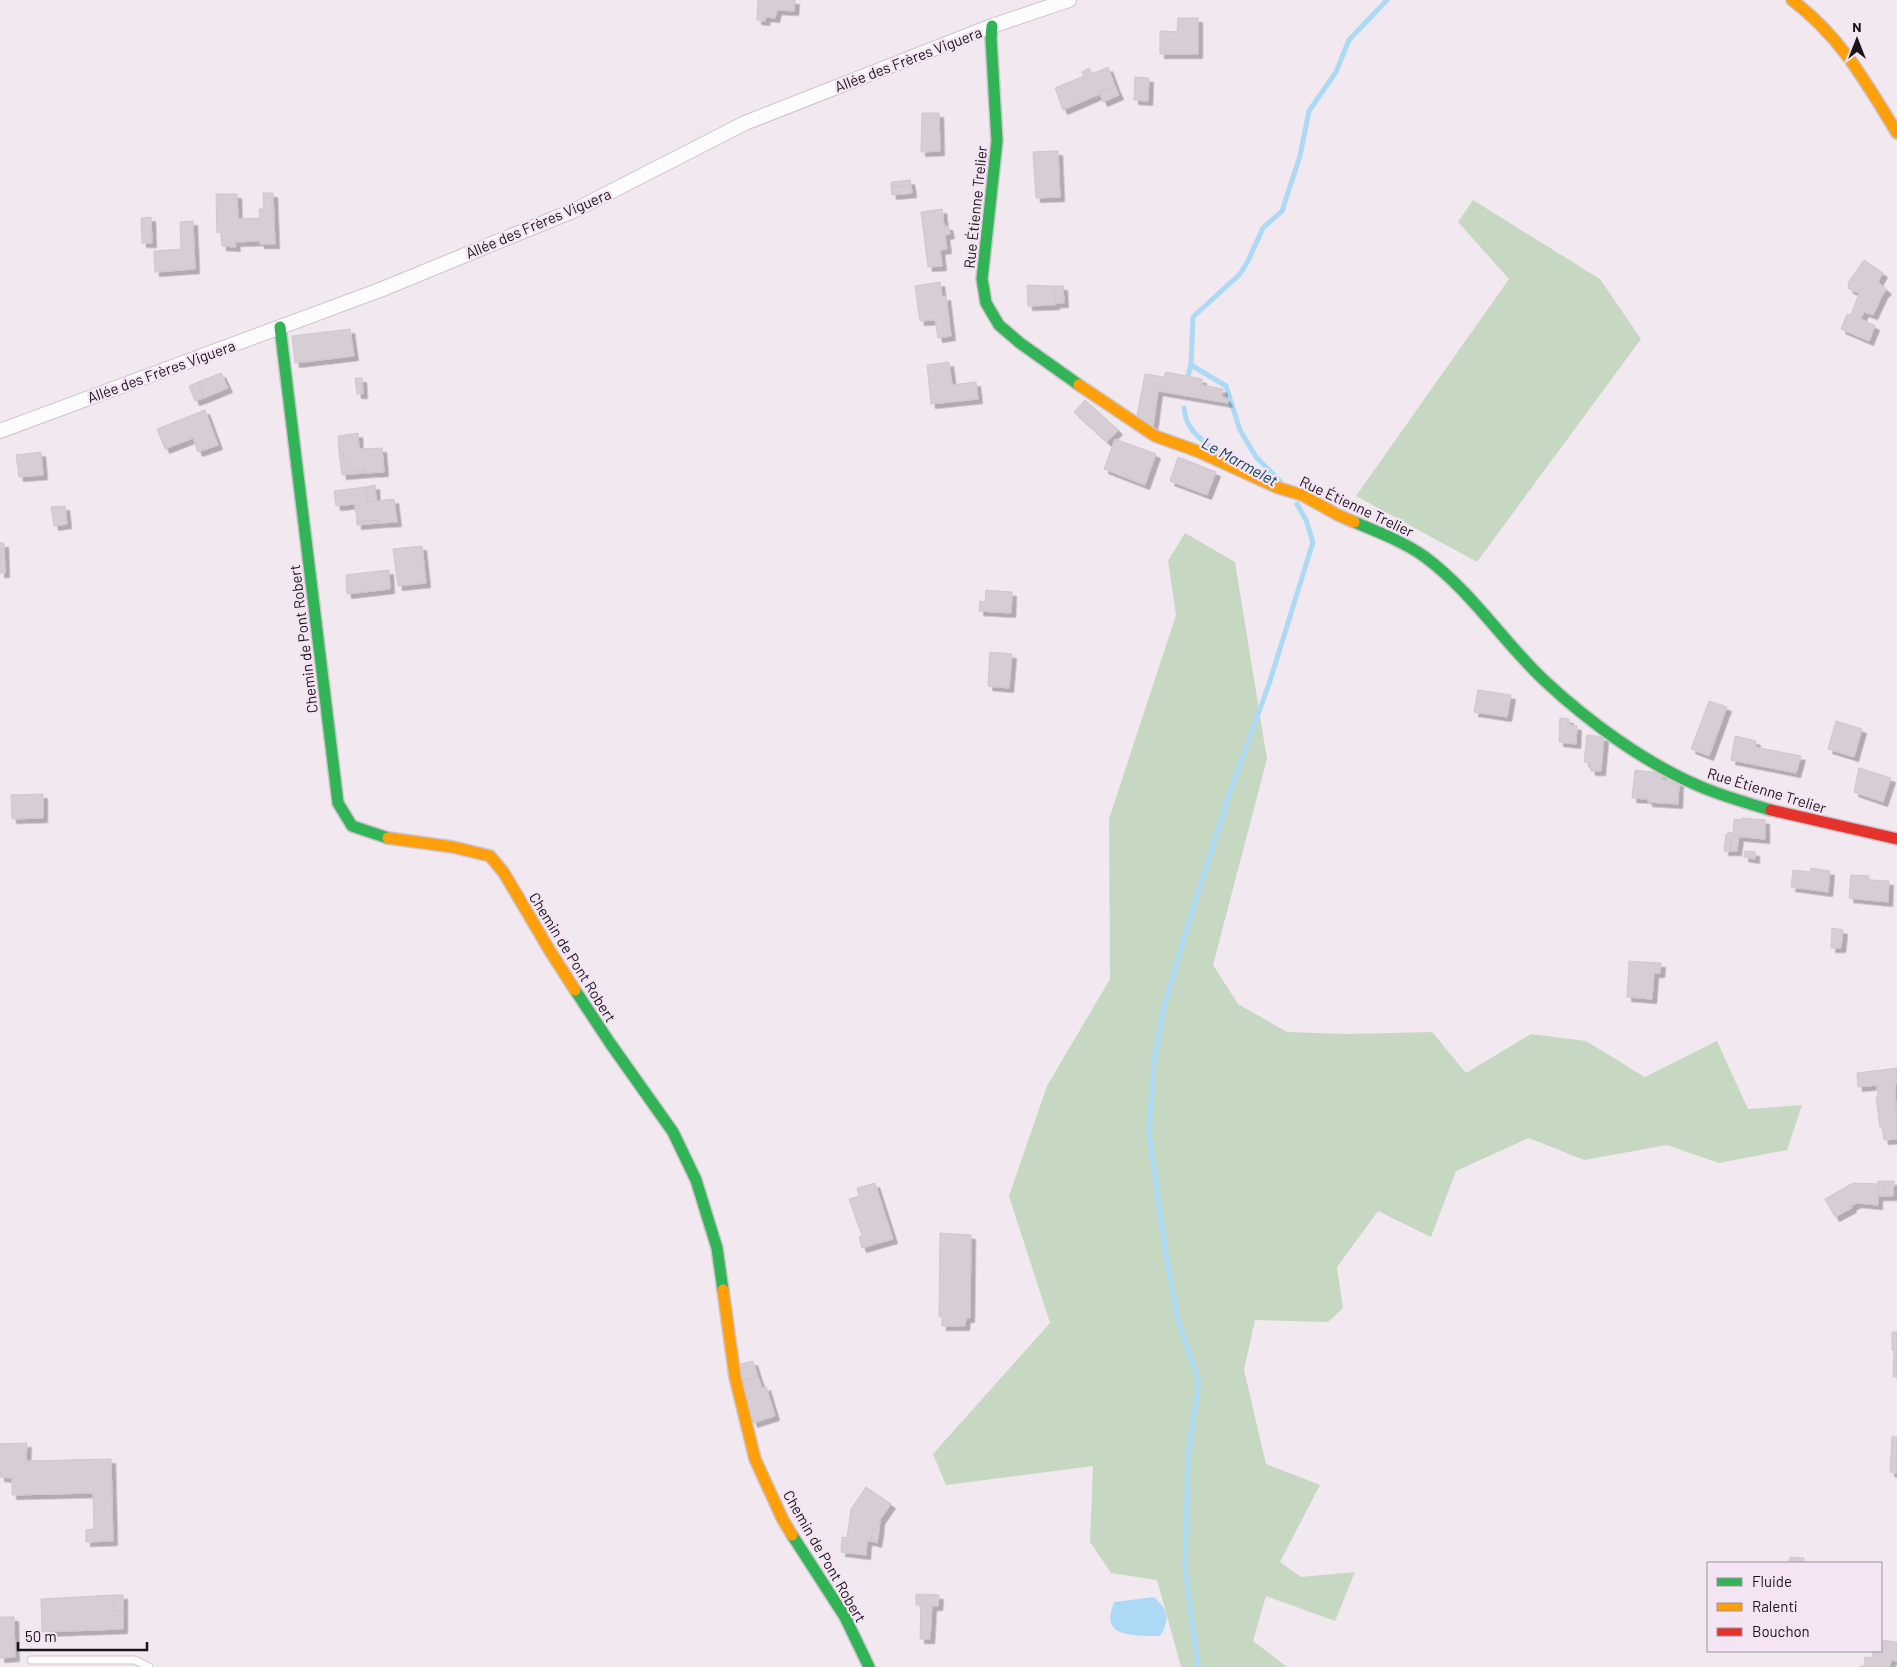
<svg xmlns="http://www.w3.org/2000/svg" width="1897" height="1667" font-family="Barlow,sans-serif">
<defs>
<filter id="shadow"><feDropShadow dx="4.5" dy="4.5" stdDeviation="0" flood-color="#0004"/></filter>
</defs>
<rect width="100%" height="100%" fill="#f1e8f0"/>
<g fill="#c7d8c2">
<polygon points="1473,200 1600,279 1641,339 1477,562 1356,496 1509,279 1458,222"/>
<polygon points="1185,533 1235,562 1267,759 1213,965 1238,1004 1287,1032 1347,1034 1432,1032 1466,1073 1531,1034 1586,1041 1645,1077 1717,1041 1748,1109 1802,1105 1787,1150 1719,1163 1667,1145 1584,1160 1529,1138 1456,1171 1431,1237 1378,1211 1337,1267 1343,1308 1328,1322 1255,1320 1244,1370 1266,1464 1320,1485 1280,1562 1301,1577 1355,1572 1335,1621 1266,1596 1253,1641 1287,1667 1181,1667 1157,1580 1111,1573 1090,1542 1093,1466 946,1485 933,1454 1050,1323 1009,1196 1047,1086 1110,979 1109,819 1176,615 1168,561"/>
</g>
<path fill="#acd9f4" d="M1154 1597C1168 1610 1171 1619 1160 1636 1149 1636 1116 1637 1112 1625 1108 1617 1112 1609 1114 1602Z"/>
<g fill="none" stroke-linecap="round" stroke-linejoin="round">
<g stroke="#acd9f4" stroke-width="5">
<polyline points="1188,376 1191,365"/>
<path d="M1184 408C1185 429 1201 440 1217 451"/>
<polyline points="1280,481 1256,457 1240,430 1226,386 1191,365 1193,317 1240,274 1248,261 1263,228 1282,211 1300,156 1309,111 1336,72 1349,40 1387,0"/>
<polyline points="1198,1667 1185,1568 1188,1455 1199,1382 1178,1320 1166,1254 1149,1133 1154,1060 1165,1004 1189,921 1229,795 1270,681 1313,542 1306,520 1297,504"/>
</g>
</g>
<g fill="#d6ced4" stroke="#cfc7cd" filter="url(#shadow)">
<polygon points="758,0 795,0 794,11 777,10 775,18 766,17 765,21 757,20"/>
<polygon points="1178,18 1198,18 1198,54 1160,54 1160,31 1177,32"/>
<polygon points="1108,67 1115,86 1099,92 1100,94 1063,110 1055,88 1084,76 1082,72 1089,68 1092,74"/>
<polygon points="1135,77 1149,78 1148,101 1134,100"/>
<polygon points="1115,86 1119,95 1103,102 1099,92"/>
<polygon points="922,113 939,113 940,151 921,152"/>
<polygon points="1058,151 1060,197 1036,198 1033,152"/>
<polygon points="910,180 911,185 891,187 891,182"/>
<polygon points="911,185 912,193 892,195 891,187"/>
<polygon points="263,193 273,193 275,244 260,244 260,241 235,242 236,247 222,246 221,232 217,233 216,194 237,194 238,219 260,218 259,209 264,209"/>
<polygon points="942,209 944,226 948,226 950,234 945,235 947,249 940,250 942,266 928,267 921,212"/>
<polygon points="151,217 152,243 142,243 141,218"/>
<polygon points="193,221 195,269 155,272 154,251 181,249 180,222"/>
<polygon points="1864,260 1883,273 1878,282 1887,290 1883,294 1873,315 1864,312 1861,319 1875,326 1869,341 1841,329 1847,314 1851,315 1859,293 1849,289 1848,283"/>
<polygon points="940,282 942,297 946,296 951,336 938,338 935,320 920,321 915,286"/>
<polygon points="1027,285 1054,286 1055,305 1028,306"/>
<polygon points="1054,286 1063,286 1064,303 1055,303"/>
<polygon points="350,329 354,356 295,363 292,336"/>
<polygon points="949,362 952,385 976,382 978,399 931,404 927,365"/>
<polygon points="1166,372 1202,379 1202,385 1223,389 1222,397 1226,398 1228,403 1158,391 1153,428 1136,421 1145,374 1164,377"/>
<polygon points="221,373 228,388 204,398 198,382"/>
<polygon points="355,378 362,378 363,394 357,394"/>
<polygon points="198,382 204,398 195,401 189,386"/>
<polygon points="1085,400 1118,430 1107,442 1074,412"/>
<polygon points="205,410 218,445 198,452 193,438 165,449 157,429"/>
<polygon points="358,433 359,449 382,448 384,472 365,473 365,470 352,471 344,463 343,451 339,452 338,436"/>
<polygon points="1115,439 1156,454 1145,485 1104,469"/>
<polygon points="343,451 344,463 352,471 365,470 365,473 342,475 339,452"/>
<polygon points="41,452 43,475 19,477 16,455"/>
<polygon points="1178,457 1216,472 1207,495 1170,481"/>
<polygon points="375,485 376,501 367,502 366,487"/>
<polygon points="366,487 367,502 394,499 397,522 379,523 379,520 357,522 355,504 336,506 334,491"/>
<polygon points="65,506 67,524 54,526 51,507"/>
<polygon points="379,520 379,523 357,525 357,522"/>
<polygon points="0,543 4,543 5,573 0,573"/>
<polygon points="422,546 426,583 398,586 393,549"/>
<polygon points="389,570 390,589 347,594 346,575"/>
<polygon points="986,590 1012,592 1011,613 979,611 980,601 985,602"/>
<polygon points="990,652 1012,654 1009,688 988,686"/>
<polygon points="1478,690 1511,695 1507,717 1474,712"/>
<polygon points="1709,701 1727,707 1709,756 1691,749"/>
<polygon points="1560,718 1569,719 1569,725 1577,726 1576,744 1559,742"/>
<polygon points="1836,721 1862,729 1854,757 1828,749"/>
<polygon points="1587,735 1604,737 1601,771 1591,771 1590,763 1584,762"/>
<polygon points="1735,736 1756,741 1755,747 1801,756 1796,773 1731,760"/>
<polygon points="1859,768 1891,778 1883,802 1854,792"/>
<polygon points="1635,770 1659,773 1662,774 1662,780 1679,782 1678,804 1648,802 1648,799 1632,798"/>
<polygon points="43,794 43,818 12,819 11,795"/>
<polygon points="1742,818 1765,820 1765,839 1733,836 1734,819 1742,820"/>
<polygon points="1728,832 1732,833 1730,851 1724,851 1726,834 1728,835"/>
<polygon points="1732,833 1733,836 1739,836 1737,851 1730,851"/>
<polygon points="1745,851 1755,852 1755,859 1744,857"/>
<polygon points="1811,868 1830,871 1828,892 1791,887 1793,870 1810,872"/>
<polygon points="1851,875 1869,876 1869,880 1889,881 1888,902 1849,898"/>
<polygon points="1832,928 1843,930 1841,948 1831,948"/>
<polygon points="1629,961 1661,963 1660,973 1654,973 1652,999 1627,997"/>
<polygon points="1897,1068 1897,1084 1895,1085 1897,1139 1884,1140 1882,1127 1880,1127 1876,1097 1878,1097 1877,1085 1858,1087 1857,1073"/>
<polygon points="1878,1181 1885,1181 1884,1196 1878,1196"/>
<polygon points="1885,1181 1894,1181 1893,1196 1884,1196"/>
<polygon points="875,1183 893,1239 862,1248 859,1237 862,1236 849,1199 859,1196 857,1188"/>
<polygon points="1853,1183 1878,1184 1878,1205 1857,1203 1851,1206 1852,1208 1835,1217 1825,1199"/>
<polygon points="940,1233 971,1235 970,1318 966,1318 965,1326 942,1326 942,1317 939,1317"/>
<polygon points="1892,1332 1897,1332 1897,1377 1893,1377 1894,1350 1892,1350"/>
<polygon points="753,1361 758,1377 740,1381 737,1365"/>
<polygon points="758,1377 762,1388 766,1386 775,1416 753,1423 740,1381"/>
<polygon points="1892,1436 1897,1437 1897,1473 1890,1472"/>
<polygon points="27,1443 26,1461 111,1459 113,1541 86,1542 86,1530 94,1529 93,1493 12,1495 12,1478 0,1477 0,1444"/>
<polygon points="866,1487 891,1504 880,1520 879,1531 873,1529 871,1541 867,1541 866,1555 841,1552 842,1537 847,1538 851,1509"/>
<polygon points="873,1529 879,1531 877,1543 871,1541"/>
<polygon points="1790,1557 1804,1558 1804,1563 1789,1563"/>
<polygon points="916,1594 939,1595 938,1606 932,1606 930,1639 920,1639 921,1605 916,1605"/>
<polygon points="114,1595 114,1611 123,1611 123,1629 42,1632 41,1599"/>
<rect x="114" y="1595" width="9" height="16"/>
<polygon points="0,1617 14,1617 15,1657 0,1658"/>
<polygon points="1881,1640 1897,1642 1897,1661 1891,1660 1890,1667 1859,1667 1864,1666 1865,1657 1872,1658 1873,1651 1881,1651"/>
</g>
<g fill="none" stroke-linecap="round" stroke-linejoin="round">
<g stroke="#ccc4cb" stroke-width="9">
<polyline id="lane" points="31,1660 135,1660 149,1667"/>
</g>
<g stroke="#ccc4cb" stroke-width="16">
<polyline id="street" points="0,431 380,290 575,210 745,123 992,26 1069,0"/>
</g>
<g stroke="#ccc4cb" stroke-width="14">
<g id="fast">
<polyline points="992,26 991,38 997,141 982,279 986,303 999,325 1020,343 1079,385"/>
<polyline points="280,327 338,803 352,826 388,838"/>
<path d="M1354 522C1378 532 1404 542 1425 557 1472 592 1504 643 1546 682 1589 722 1645 763 1699 786 1722 796 1747 803 1771 810"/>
<polyline points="575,990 610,1043 673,1132 696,1180 717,1248 723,1290"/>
<polyline points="792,1535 845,1617 869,1667"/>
</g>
</g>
<g stroke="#ccc4cb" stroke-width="14">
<g id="slow">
<path d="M1792 0C1840 36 1866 82 1897 133"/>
<polyline points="1079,385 1155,436 1197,451 1276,487 1302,495 1338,515 1354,522"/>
<polyline points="388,838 453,847 490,856 504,873 550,951 575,990"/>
<polyline points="723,1290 735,1377 755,1459 783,1520 792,1535"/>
</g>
</g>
<g stroke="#ccc4cb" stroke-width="14">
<polyline id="jam" points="1771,810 1897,839"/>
</g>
<use href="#lane" stroke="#fdfcfd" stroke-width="7"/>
<use href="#street" stroke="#fdfcfd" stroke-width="14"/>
<use href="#fast" stroke="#30b455" stroke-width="11"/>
<use href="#slow" stroke="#ff9f0a" stroke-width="11"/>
<use href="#jam" stroke="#e5322d" stroke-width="11"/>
</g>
<g text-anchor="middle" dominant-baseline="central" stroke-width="4.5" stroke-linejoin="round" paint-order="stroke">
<g font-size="15" fill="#1b151b" stroke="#f5e4f3">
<text transform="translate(908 59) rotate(-21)">Allée des Frères Viguera</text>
<text transform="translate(975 207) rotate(-84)">Rue Étienne Trelier</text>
<text transform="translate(538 223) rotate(-23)">Allée des Frères Viguera</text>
<text transform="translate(161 371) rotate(-20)">Allée des Frères Viguera</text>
<text transform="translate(1357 506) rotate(25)">Rue Étienne Trelier</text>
<text transform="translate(303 639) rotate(-97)">Chemin de Pont Robert</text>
<text transform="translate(1767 790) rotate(17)">Rue Étienne Trelier</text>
<text transform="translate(573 957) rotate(58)">Chemin de Pont Robert</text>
<text transform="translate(825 1556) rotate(60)">Chemin de Pont Robert</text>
</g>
<g font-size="16" font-style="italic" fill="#0f475f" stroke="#f5e4f3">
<text transform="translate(1240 461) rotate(29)">Le Marmelet</text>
</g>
</g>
<rect x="1707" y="1562" width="175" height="90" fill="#f5e4f3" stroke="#9e919d"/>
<rect x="1717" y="1578" width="25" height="8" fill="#30b455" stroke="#9e919d"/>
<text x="1752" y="1587" font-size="15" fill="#1b151b">Fluide</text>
<rect x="1717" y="1603" width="25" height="8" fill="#ff9f0a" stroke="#9e919d"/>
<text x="1752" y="1612" font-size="15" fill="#1b151b">Ralenti</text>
<rect x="1717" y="1628" width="25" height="8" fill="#e5322d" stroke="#9e919d"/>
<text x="1752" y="1637" font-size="15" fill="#1b151b">Bouchon</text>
<g transform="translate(1857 40)" stroke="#f5e4f3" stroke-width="4" paint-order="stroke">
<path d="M0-4L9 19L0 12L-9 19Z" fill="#1b151b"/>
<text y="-8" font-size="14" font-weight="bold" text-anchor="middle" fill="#1b151b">N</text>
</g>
<path d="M18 1642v8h129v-8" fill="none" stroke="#1b151b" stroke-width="2.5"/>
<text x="25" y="1642" font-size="15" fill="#1b151b" stroke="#f5e4f3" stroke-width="4" paint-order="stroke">50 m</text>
</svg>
